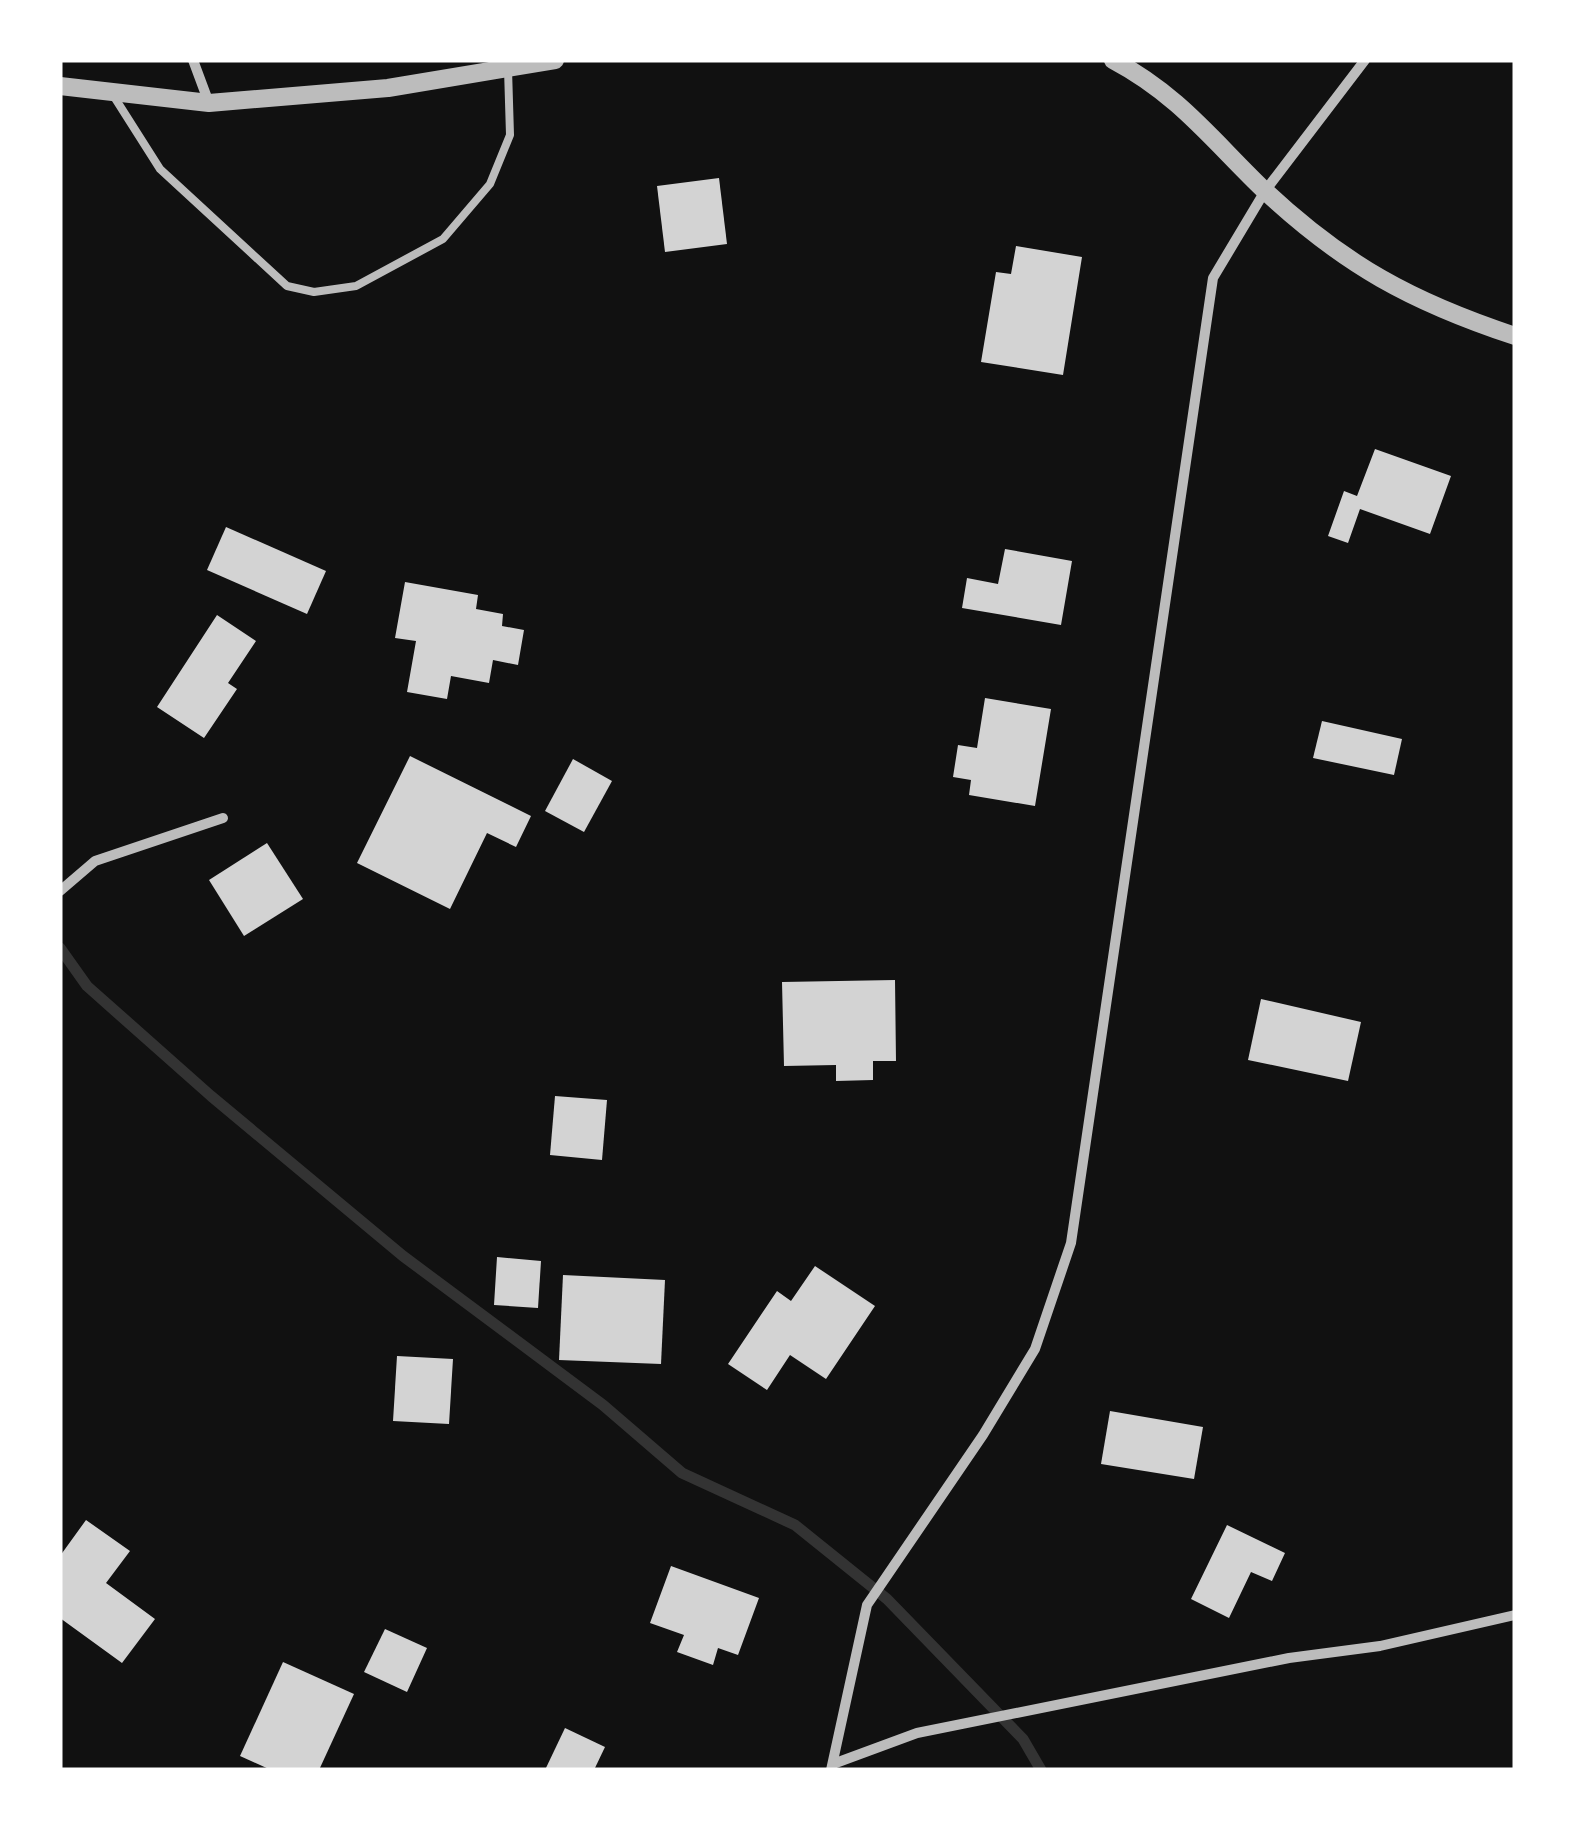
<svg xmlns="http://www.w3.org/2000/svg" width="1575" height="1830" font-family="'Work Sans',sans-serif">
<rect width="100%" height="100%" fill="#111"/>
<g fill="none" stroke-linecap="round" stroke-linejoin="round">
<polyline stroke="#333" stroke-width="11" points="60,948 87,986 211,1096 403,1256 603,1405 682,1473 795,1525 887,1599 1023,1739 1041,1770"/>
</g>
<g fill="#d3d3d3">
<polygon points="719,178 727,244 665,252 657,186"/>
<polygon points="1016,246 1082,257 1063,375 981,362 996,272 1011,274"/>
<polygon points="1375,449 1451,476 1430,534 1360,509 1348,543 1328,536 1344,491 1357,496"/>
<polygon points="226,527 326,571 307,614 207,570"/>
<polygon points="1005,549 1072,561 1061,625 962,608 967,578 998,584"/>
<polygon points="405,582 478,595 476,609 503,614 502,626 524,630 518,665 493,660 489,683 451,676 447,699 407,692 416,641 395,638"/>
<polygon points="217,615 256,641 228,683 237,689 204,738 157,707"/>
<polygon points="985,698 1051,709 1035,806 969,795 971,780 953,777 958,745 977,748"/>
<polygon points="1322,721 1402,739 1394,775 1313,758"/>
<polygon points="410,756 531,816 516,847 487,833 450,909 357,863"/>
<polygon points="573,759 612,781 584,832 545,811"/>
<polygon points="267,843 303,899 244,936 209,880"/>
<polygon points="895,980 896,1061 873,1061 873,1080 836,1081 836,1065 784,1066 782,982"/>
<polygon points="1261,999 1361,1022 1348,1081 1248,1060"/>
<polygon points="555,1096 607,1100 602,1160 550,1155"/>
<polygon points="497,1257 541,1261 538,1308 494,1305"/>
<polygon points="815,1266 875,1306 826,1379 790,1355 767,1390 728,1364 777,1291 791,1301"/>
<polygon points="563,1275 665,1280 661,1364 559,1360"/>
<polygon points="397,1356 453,1359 449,1424 393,1421"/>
<polygon points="1110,1411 1203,1427 1194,1479 1101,1464"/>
<polygon points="86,1520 130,1551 106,1583 155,1619 122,1663 60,1618 60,1556"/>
<polygon points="1227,1525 1285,1553 1272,1581 1251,1572 1229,1618 1191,1599"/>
<polygon points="671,1566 759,1598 738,1655 718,1648 713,1665 677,1652 684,1635 650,1623"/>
<polygon points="385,1629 427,1648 407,1692 364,1672"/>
<polygon points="283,1662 354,1694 319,1770 271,1770 240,1756"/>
<polygon points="565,1728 605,1747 594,1770 545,1770"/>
</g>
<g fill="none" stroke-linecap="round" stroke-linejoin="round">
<polyline stroke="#bcbcbc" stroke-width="8" points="113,95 160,169 287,286 314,292 356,286 443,239 490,184 510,135 508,69"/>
<g stroke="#bcbcbc" stroke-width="10">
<polyline points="193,60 209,103"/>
<polyline points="60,891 95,861 223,818"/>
<polyline points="833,1764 917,1733 1289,1658 1380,1646 1515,1615"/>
<polyline points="831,1770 867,1605 983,1435 1035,1349 1071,1243 1213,278 1265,191 1365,60"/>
</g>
<g stroke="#bcbcbc" stroke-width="18">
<path d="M1113 60C1179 95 1212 140 1264 190 1344 265 1412 302 1515 336"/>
<polyline points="60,86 209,103 388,88 555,60"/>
</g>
</g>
<rect width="1575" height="1830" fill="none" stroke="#ffffff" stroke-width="125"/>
</svg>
